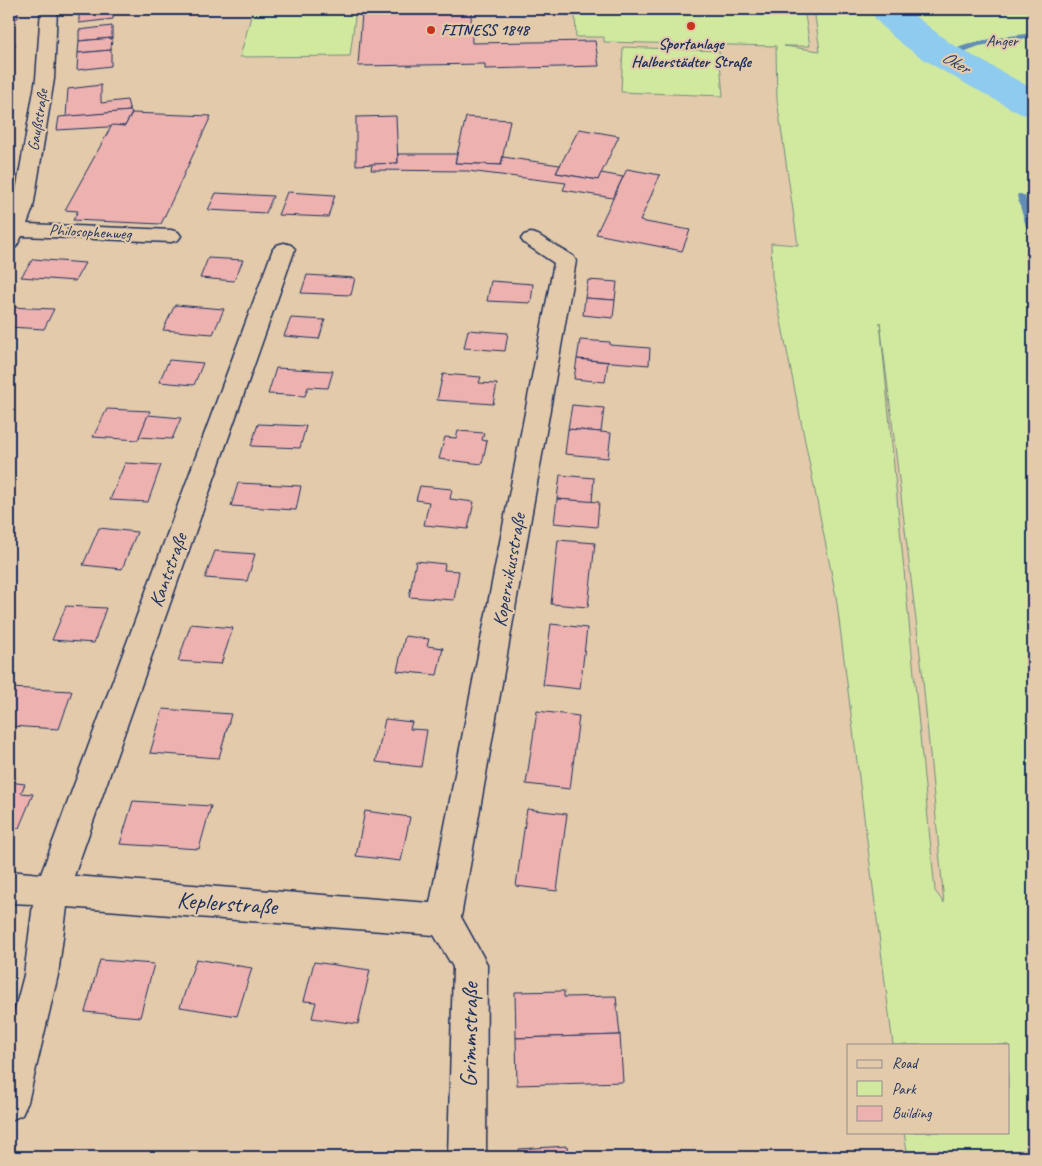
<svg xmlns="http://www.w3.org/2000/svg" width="1042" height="1166" font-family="Caveat,sans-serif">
<rect width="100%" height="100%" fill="#e3caab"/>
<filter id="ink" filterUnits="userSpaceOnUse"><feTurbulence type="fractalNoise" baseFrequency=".02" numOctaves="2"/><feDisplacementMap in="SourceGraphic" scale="10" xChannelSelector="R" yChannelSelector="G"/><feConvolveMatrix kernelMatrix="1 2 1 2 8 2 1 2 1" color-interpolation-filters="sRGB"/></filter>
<g filter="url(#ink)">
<g fill="#d0e99f" stroke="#768c7e" fill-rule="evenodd">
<polygon points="253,9 356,9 350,56 240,57"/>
<path d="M542 9H804L810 46H784L820 51 814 9H887L938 52 998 84 1033 105V1157H908L904 1132H1008V1045H893L836 596 772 276 771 243 798 245 777 100 776 46 604 42V37H576L575 15H542ZM880 322 922 670 944 903 935 891Z"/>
<polygon points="898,9 1033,9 1033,94 954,52 919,28"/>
<polygon points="623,47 719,51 723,96 621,92"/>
</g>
<polygon fill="#8fcaef" stroke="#618cb5" points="887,9 898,9 919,28 954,52 1033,94 1033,105 998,84 938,52"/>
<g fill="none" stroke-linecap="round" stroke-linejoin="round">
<g fill="#618cb5" fill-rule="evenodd">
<path d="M1033 33V37L979 46 945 59 942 57C963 40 1006 37 1033 33Z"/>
<polygon points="1018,194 1021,194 1025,196 1033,224 1033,238 1029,236 1017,196"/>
</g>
<path fill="#8fcaef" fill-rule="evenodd" d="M869 9H906L950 43 1033 89V117L1019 113C977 88 893 51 869 9Z"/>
</g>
<g fill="#edb1af" stroke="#1b2f5e">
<polygon points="9,9 18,9 18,18 9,19"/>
<polygon points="91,9 114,9 113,19 79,23 79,10"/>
<polygon points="471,11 472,43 595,41 599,66 485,69 485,64 358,66 362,13"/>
<polygon points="112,26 112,38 79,41 79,30"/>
<polygon points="112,38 111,50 78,53 79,41"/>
<polygon points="15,42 14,56 9,56 9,43"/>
<polygon points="111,50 111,66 77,70 78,53"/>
<polygon points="9,56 14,56 14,69 9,70"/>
<polygon points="101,85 101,103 127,100 130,111 66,117 68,89"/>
<polygon points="130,111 132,113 125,126 57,130 59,117"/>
<polygon points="132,113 211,116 161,224 73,220 78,211 65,210 112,125 125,126"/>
<polygon points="396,116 398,163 356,165 356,117"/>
<polygon points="466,117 510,120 501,165 455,163"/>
<polygon points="579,129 619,136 598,180 556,173"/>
<polygon points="398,154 457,154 455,163 501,165 503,157 560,165 556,173 598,180 601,173 623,177 613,198 563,190 566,183 468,171 371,170 372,164 398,163"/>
<polygon points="627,169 660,175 640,221 690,230 682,251 596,234"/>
<polygon points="287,192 335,195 328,217 278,215"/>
<polygon points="216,193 273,196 266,213 208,210"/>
<polygon points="208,258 243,260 234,281 200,278"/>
<polygon points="33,259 85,263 75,281 21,277"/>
<polygon points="307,275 355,278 351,295 301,293"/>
<polygon points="588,280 617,282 615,300 585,298"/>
<polygon points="491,281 533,284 531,303 487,301"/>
<polygon points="585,298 615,300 613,318 583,315"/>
<polygon points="175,305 224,309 213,334 163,330"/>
<polygon points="9,307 54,309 44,329 9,327"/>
<polygon points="291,318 325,320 319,339 284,336"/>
<polygon points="468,330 508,333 505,351 464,348"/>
<polygon points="580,340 610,342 610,345 650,348 649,365 577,359"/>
<polygon points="577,359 608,362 605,382 574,379"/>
<polygon points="169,360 203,363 194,385 159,382"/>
<polygon points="276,368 333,371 328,388 308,387 305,396 268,394"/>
<polygon points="443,374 481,377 479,383 497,384 493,404 437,400"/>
<polygon points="572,405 604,408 601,432 568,429"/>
<polygon points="107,409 150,411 138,440 93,437"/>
<polygon points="148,415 181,418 172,439 139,437"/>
<polygon points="258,424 306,426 300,448 251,446"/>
<polygon points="568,429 611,433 608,458 565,454"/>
<polygon points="458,431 484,433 482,440 487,441 482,464 439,459 445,437 456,438"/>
<polygon points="125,463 161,465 148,502 110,500"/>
<polygon points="560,475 594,478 592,502 557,499"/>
<polygon points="238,483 301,486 296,510 231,506"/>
<polygon points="420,486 452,489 450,499 474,502 468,529 424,525 429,502 416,500"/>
<polygon points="557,499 599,502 597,527 554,523"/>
<polygon points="99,528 137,532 122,569 83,565"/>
<polygon points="558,540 595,543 588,607 551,604"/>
<polygon points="215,551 255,554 247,581 205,578"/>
<polygon points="416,561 445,564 444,570 459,571 454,600 409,597"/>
<polygon points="66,606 106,608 94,643 52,640"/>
<polygon points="191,624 233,628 221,664 178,661"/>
<polygon points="551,624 587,628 580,689 543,685"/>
<polygon points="405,636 429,639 427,646 443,648 437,675 397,671"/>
<polygon points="9,688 72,691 59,729 9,726"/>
<polygon points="163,709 231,714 219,758 150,753"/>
<polygon points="537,711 579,716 570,789 526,784"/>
<polygon points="385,719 412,722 410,729 427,730 421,767 376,762"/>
<polygon points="9,782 25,784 21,793 33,794 19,828 9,827"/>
<polygon points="133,801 211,806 199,849 120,844"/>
<polygon points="527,809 567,814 557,891 516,886"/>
<polygon points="365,811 410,817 401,861 356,856"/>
<polygon points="196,959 252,968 237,1016 180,1007"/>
<polygon points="100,960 154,964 140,1017 85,1012"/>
<polygon points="314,962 370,970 358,1024 312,1018 316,1002 304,1001"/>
<polygon points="564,991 564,997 616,996 620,1035 516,1038 515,992"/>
<polygon points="620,1035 623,1082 517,1085 516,1038"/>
<polygon points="567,1146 568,1157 519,1157 519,1149"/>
</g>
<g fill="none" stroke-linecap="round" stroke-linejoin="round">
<g stroke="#1b2f5e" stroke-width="3">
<g id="minor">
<polygon points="41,9 57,9 54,79 33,208 27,224 171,230 178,232 181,236 178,240 171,242 22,236 16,247 9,249 9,218 13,208 36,79"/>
<polygon points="531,233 538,235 573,256 576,261 461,917 487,964 486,1157 448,1157 453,967 434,935 67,907 58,975 28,1102 22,1115 9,1121 9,1032 24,975 33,904 9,903 9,871 41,874 273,249 277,245 284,243 291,245 295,249 74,876 430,903 554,263 524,243 521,239 524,235"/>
</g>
</g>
<use href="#minor" fill="#e3caab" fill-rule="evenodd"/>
</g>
</g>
<g fill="#c8321e" stroke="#e3caab" stroke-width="2">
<circle cx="691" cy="26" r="5"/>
<circle cx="431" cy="30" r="5"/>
</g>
<g text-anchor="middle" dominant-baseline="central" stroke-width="4.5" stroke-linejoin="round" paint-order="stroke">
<g font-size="16" font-weight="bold" fill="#1b2f5e" stroke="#e3caab" text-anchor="start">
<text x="441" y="30">FITNESS 1848</text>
<text x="691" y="44" text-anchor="middle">Sportanlage<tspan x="691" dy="18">Halberstädter Straße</tspan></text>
</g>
<g font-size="16" fill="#243861" stroke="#e3caab">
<text x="1002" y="41">Anger</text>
</g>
<g font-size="16" fill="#1b2f5e" stroke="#e3caab">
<text transform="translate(38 120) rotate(-81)">Gaußstraße</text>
<text transform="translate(90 232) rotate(3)">Philosophenweg</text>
</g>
<g font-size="18" font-style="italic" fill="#273e6c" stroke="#e3caab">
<text transform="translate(956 62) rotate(30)">Oker</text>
</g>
<g font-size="20" fill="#1b2f5e" stroke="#e3caab">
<text transform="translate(168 570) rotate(-70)">Kantstraße</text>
<text transform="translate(509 570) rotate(-80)">Kopernikusstraße</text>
</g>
<g font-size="24" fill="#1b2f5e" stroke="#e3caab">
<text transform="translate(227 903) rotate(4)">Keplerstraße</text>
<text transform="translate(469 1035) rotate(-89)">Grimmstraße</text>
</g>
</g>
<rect width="1042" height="1166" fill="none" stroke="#e3caab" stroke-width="30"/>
<rect x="15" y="15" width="1012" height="1136" fill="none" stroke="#1b2f5e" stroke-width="2" filter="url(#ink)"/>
<rect x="847" y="1044" width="162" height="90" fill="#e3caab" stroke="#938c8c"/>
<rect x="857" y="1060" width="25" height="8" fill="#e3caab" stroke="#938c8c"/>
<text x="892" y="1068" font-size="15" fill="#1b2f5e">Road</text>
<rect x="857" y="1081" width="25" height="15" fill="#d0e99f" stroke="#938c8c"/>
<text x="892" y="1094" font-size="15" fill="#1b2f5e">Park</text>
<rect x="857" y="1106" width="25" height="15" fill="#edb1af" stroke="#938c8c"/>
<text x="892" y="1118" font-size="15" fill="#1b2f5e">Building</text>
</svg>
